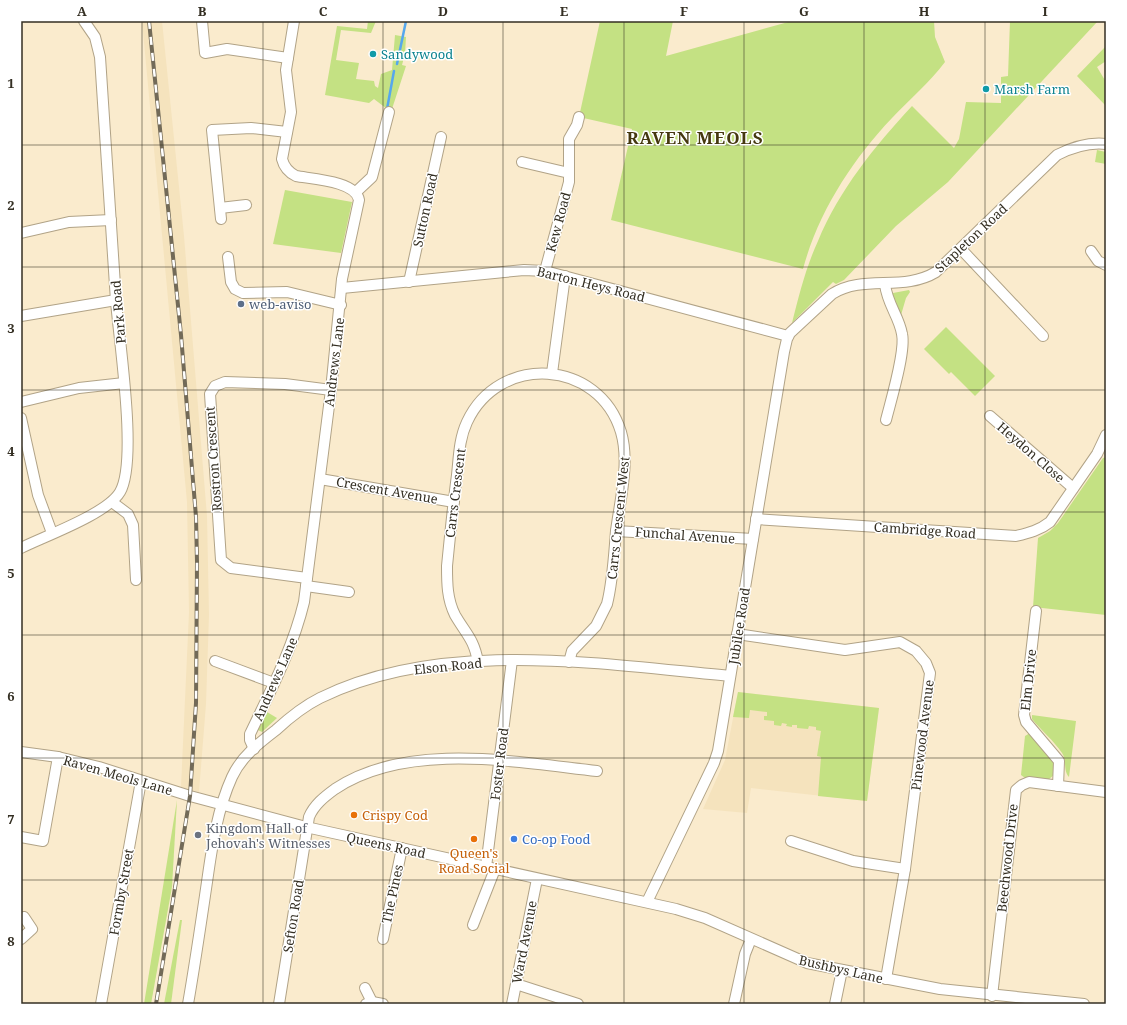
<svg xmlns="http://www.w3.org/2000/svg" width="1127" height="1025" font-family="'Noto Serif',serif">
<rect width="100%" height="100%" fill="#faebcd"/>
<g fill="#f5e3bd">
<polygon points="142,21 162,21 184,236 207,516 209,615 206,704 199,792 181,787 189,612 187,502"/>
<polygon points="738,692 879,708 867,801 751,788 747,813 703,809 725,760"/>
</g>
<g fill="#c4e183">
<polygon points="368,21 376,21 371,33 341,30 336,60 359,63 356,79 374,81 375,86 378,88 381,74 392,70 395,35 406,37 405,54 402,65 406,66 391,112 374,99 369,103 325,95 337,26 367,29"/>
<path d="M600 21H673L666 56 792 21H934L935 37 945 62C929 83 910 99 892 118 852 160 818 213 803 269L611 220 632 129 579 117Z"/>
<path d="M1010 21H1098L948 182 896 226 844 280 836 284 833 282 792 323C799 295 806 267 818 241 839 190 875 146 912 106L954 148 959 139 966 102 1001 103V77L1008 76Z"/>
<polygon points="1106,46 1106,61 1097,67 1106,82 1106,106 1077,76"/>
<polygon points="1097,150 1106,152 1106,164 1095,162"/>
<polygon points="285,190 352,202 341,253 273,244"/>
<polygon points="909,290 910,292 906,298 901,315 891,297 893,293"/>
<polygon points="946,327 995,376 975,396 951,372 949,374 924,349"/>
<polygon points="1106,457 1106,615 1033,607 1038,538 1050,531 1058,523 1103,458"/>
<polygon points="738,692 879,708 867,801 818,796 821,757 817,756 821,731 816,730 816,727 809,726 808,729 797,728 797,725 792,725 792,727 786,726 787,724 782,723 781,726 774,725 774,721 764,720 764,716 767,716 767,712 750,710 749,718 733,717"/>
<polygon points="267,712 277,718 262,732 258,730"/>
<path d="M1032 715 1076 721 1069 777C1063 771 1067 760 1062 753 1054 741 1041 730 1032 719Z"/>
<polygon points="1030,733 1055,763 1055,774 1048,780 1025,778 1021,775 1025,736"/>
<polygon points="177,800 172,887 151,1004 144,1004"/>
<polygon points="180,920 182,920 171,1004 164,1004"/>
</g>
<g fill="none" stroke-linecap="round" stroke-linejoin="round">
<g stroke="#56a7ed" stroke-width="2.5">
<polyline points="397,64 406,21"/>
<polyline points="387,109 394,71"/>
</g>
<g stroke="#b1a387" stroke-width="12">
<g id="minor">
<polyline points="202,21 205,53 227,49 288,58"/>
<polyline points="522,162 569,173 569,182 545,271"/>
<polyline points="569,173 569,139 577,125 579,117"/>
<polyline points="356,192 372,177 389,112"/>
<polyline points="220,208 246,205"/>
<polyline points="221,219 212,130 251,128 287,132"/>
<polyline points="21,233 69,222 111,220"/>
<polyline points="961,249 1043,336"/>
<polyline points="1091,251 1098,261 1106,265"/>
<polyline points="228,257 231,282 235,289 243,293 287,292 341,305"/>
<polyline points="409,282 441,137"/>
<path d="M885 284C887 304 899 316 902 334 906 351 891 400 886 420"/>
<polyline points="342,288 524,270 545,271 788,336"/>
<polyline points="21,316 116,300"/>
<polyline points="552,373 565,276"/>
<polyline points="21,402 79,388 124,383"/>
<polyline points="990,416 1073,488"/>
<polyline points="21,418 38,495 52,533"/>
<polyline points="320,479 454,502"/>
<polyline points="112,502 128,514 133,525 136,580"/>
<path d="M756 519 1016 536C1029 533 1040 530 1050 522L1097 454 1106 435"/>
<polyline points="616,531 753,539"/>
<path d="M21 548C45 536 107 514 120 492 138 461 119 341 116 301 110 220 106 138 100 57L95 37 84 21"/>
<polyline points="307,578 231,568 221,560 210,394 215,386 225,382 285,384 331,390"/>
<polyline points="306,586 349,592"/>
<polyline points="1036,611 1024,715 1026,722 1059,761 1058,786"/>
<polyline points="737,634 845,650 900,642 916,651 926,663 930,673 905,869 886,979"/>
<polyline points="215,661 274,683"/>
<path d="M478 662C474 639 466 634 455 615 447 599 447 583 447 566 450 536 453 505 457 475 459 457 459 439 467 422 499 353 599 359 621 432 630 463 620 500 616 531 614 555 613 580 607 604L596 626 572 651 569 662"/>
<path d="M254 749 250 740V734C270 692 293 648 304 602L331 390 342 279 359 200C356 181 312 179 296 176 288 172 284 167 282 159L291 112 286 70 294 21"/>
<polyline points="21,752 58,757 99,767 190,796 306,827 676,909 705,918 807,963 940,989 1084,1004"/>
<polyline points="21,837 43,841 58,757"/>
<polyline points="791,841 853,861 905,869"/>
<polyline points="486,867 512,660"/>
<path d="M647 902 714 763 718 751 784 352 787 339 790 333 832 294C864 274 903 292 936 272L1057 155C1073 147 1089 142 1106 144"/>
<polyline points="473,925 495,869"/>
<polyline points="21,939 32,929 24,917"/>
<polyline points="383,939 402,848"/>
<polyline points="516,984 578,1004"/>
<polyline points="365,988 372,1002 366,1004"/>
<polyline points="992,996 1016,790 1022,785 1029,782 1106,792"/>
<polyline points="372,1002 383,1004"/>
<polyline points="101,1004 141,781"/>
<path d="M188 1004C195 964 201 923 207 882 212 847 217 810 232 777 241 757 259 743 276 730 289 718 304 706 320 698 441 638 600 664 730 676"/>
<path d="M279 1004 309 817C314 805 324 797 335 789 407 741 516 762 597 771"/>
<polyline points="512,1004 537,879"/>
<polyline points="734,1004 745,954 751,939"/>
<polyline points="835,1004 842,970"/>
</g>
</g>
<use href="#minor" stroke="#fff" stroke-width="10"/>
<g stroke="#726a58" stroke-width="4">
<polyline id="rail" points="149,21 181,335 196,517 197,562 196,703 190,796 156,1004"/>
</g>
<use href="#rail" stroke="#fff" stroke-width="2.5" stroke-dasharray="8" stroke-linecap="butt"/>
</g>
<path fill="none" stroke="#342f23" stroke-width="1" stroke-opacity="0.55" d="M142 21V1004M263 21V1004M383 21V1004M503 21V1004M624 21V1004M744 21V1004M864 21V1004M985 21V1004M21 145H1106M21 267H1106M21 390H1106M21 512H1106M21 635H1106M21 758H1106M21 880H1106"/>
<g fill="#0f9aa8" stroke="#fff" stroke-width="1.5">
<circle cx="373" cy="54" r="4"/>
<circle cx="986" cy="89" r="4"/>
</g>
<circle fill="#5c6f8a" stroke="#fff" stroke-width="1.5" cx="241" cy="304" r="4"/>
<g fill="#e8710a" stroke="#fff" stroke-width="1.5">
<circle cx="354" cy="815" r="4"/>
<circle cx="474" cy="839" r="4"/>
</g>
<circle fill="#6b7280" stroke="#fff" stroke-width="1.5" cx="198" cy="835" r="4"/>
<circle fill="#3f7fe0" stroke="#fff" stroke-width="1.5" cx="514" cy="839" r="4"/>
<g text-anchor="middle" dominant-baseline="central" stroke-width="3" stroke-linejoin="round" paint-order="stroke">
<g font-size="13" fill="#0d838f" stroke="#fff" text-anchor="start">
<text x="381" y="54">Sandywood</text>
<text x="994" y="89">Marsh Farm</text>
</g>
<g font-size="13" fill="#342f23" stroke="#fff">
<text transform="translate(425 210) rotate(-78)">Sutton Road</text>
<text transform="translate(558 222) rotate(-75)">Kew Road</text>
<text transform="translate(971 238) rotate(-43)">Stapleton Road</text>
<text transform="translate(591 284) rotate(14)">Barton Heys Road</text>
<text transform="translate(118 312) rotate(-95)">Park Road</text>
<text transform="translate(334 362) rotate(-83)">Andrews Lane</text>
<text transform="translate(1031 452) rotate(41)">Heydon Close</text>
<text transform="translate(213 459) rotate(-94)">Rostron Crescent</text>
<text transform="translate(387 490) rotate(10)">Crescent Avenue</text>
<text transform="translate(455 493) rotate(-83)">Carrs Crescent</text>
<text transform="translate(618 518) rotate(-84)">Carrs Crescent West</text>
<text transform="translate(925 530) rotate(4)">Cambridge Road</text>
<text transform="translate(685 535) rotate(4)">Funchal Avenue</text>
<text transform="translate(739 626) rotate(-81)">Jubilee Road</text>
<text transform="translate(448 666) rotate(-6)">Elson Road</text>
<text transform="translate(275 679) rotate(-66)">Andrews Lane</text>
<text transform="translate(1028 680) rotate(-84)">Elm Drive</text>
<text transform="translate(922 735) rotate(-83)">Pinewood Avenue</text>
<text transform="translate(499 764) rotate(-83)">Foster Road</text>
<text transform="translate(118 775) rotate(16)">Raven Meols Lane</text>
<text transform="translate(386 845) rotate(12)">Queens Road</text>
<text transform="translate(1007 858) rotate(-84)">Beechwood Drive</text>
<text transform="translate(121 892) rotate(-80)">Formby Street</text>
<text transform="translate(392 894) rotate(-78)">The Pines</text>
<text transform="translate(293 916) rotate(-81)">Sefton Road</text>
<text transform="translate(524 942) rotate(-79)">Ward Avenue</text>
<text transform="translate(841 969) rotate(13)">Bushbys Lane</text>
</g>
<g font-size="13" fill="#4e5e75" stroke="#fff" text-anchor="start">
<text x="249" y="304">web-aviso</text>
</g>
<g font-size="13" fill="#c56008" stroke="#fff" text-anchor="start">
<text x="362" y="815">Crispy Cod</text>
<text x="474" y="853" text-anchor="middle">Queen's<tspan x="474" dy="15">Road Social</tspan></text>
</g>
<g font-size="13" fill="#5b616d" stroke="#fff" text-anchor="start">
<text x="206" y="828">Kingdom Hall of<tspan x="206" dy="15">Jehovah's Witnesses</tspan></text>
</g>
<g font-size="13" fill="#366cbe" stroke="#fff" text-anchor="start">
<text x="522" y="839">Co-op Food</text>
</g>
<g font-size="17" font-weight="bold" letter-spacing="1" fill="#45380f" stroke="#fff">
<text x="695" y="137">RAVEN MEOLS</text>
</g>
</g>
<rect width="1127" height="1025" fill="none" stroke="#ffffff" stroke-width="44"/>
<rect x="22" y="22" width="1083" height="981" fill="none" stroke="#342f23" stroke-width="1.5"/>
<g font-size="13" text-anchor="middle" font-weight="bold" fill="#342f23">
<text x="82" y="16">A</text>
<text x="202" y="16">B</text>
<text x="323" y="16">C</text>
<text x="443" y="16">D</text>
<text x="564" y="16">E</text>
<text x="684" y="16">F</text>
<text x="804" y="16">G</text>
<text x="924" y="16">H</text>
<text x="1045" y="16">I</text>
<text x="11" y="88">1</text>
<text x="11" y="210">2</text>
<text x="11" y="333">3</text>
<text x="11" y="456">4</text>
<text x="11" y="578">5</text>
<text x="11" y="701">6</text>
<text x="11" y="824">7</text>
<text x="11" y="946">8</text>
</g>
</svg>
